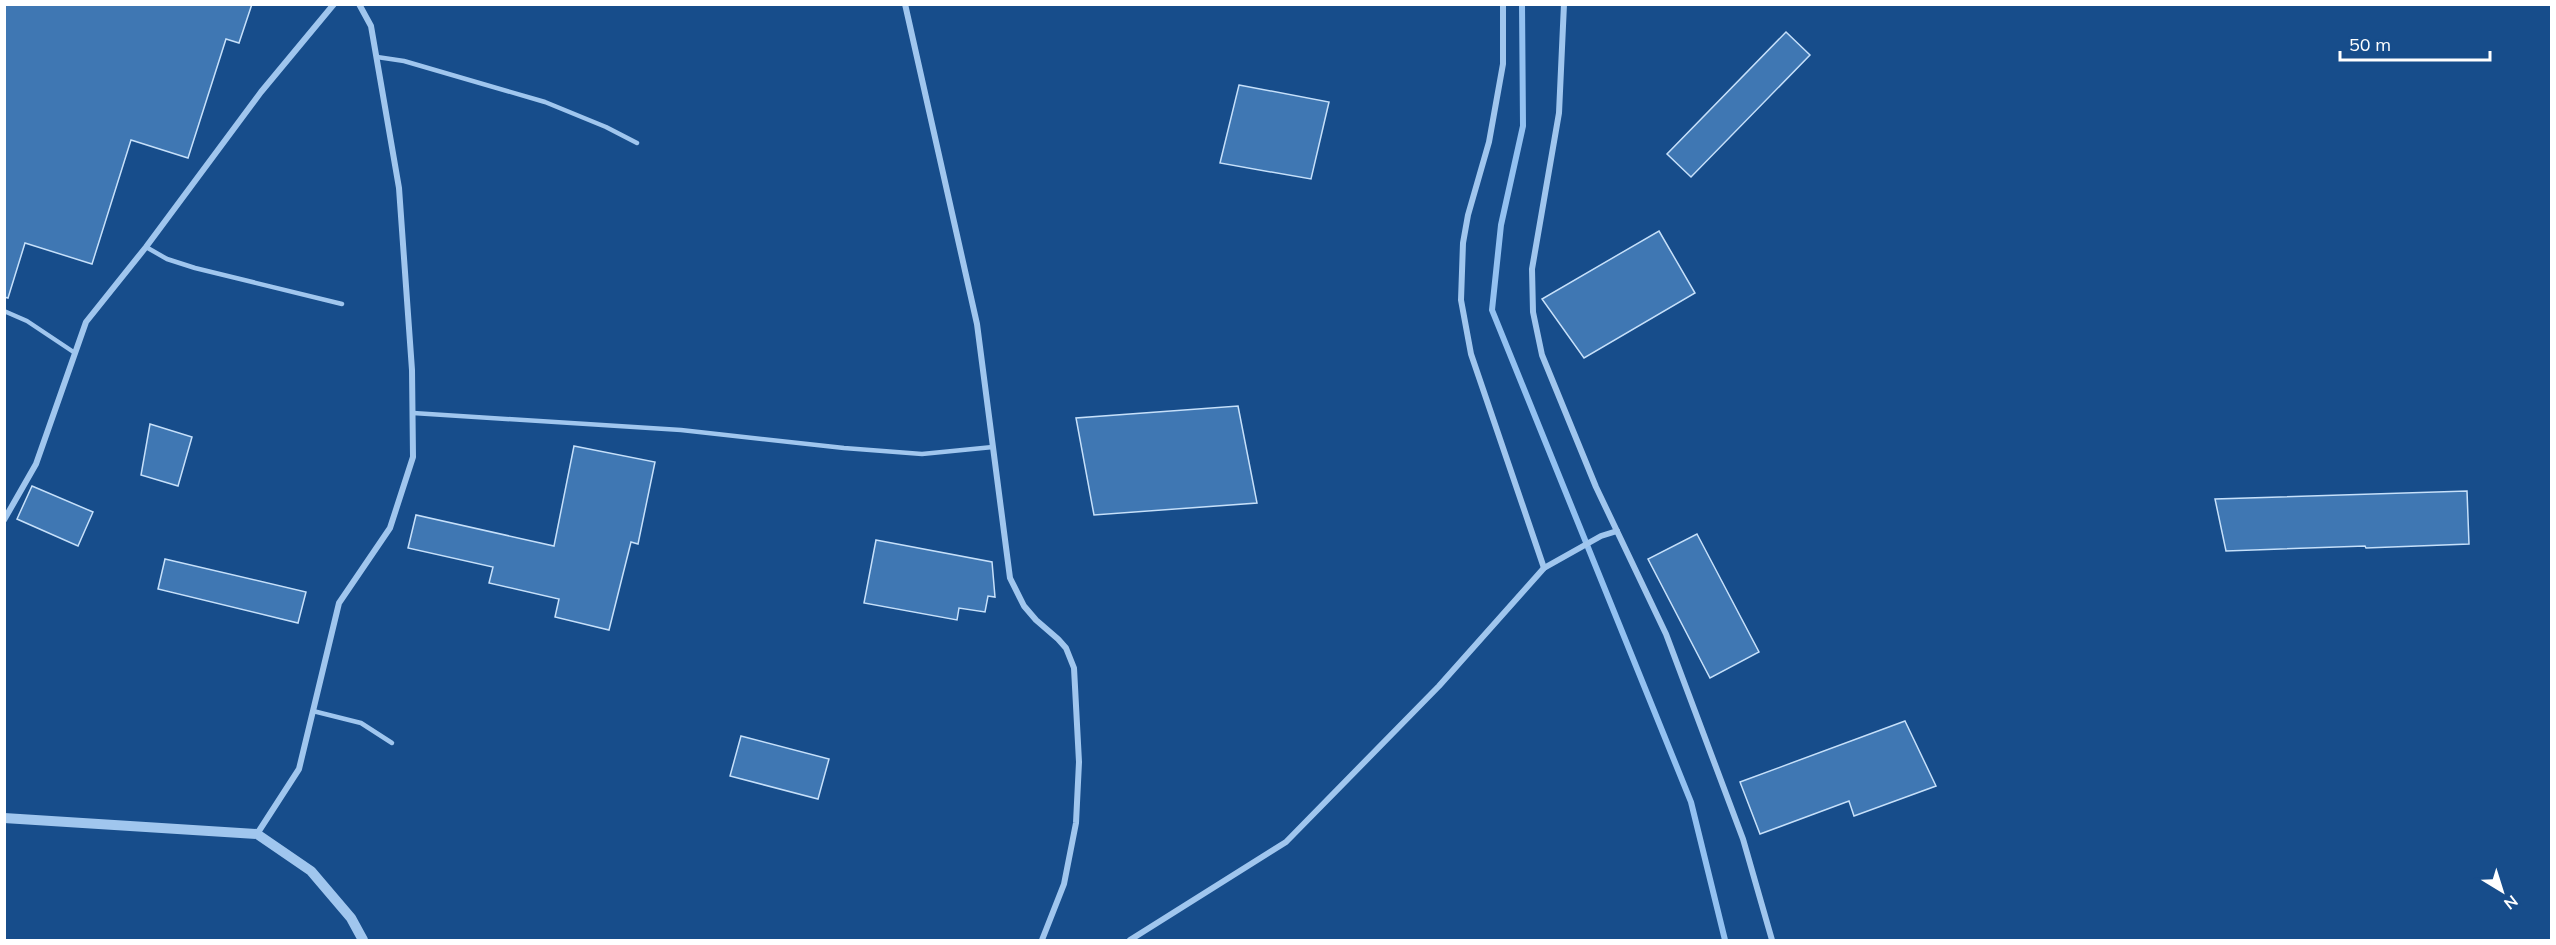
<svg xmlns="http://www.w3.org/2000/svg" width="2556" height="945" font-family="Mulish,sans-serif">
<rect width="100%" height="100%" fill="#174d8b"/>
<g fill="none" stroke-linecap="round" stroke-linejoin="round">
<polyline stroke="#93c1f1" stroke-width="6" points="1522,4 1523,126 1501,225 1492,310 1691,802 1725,940"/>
</g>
<g fill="#3f77b3" stroke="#c6e0fa" stroke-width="1.5">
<polygon points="4,4 252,4 239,43 226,39 188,158 131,140 92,264 25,243 8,298 4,297"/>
<polygon points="1786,32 1810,55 1691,177 1667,154"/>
<polygon points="1239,85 1329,102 1311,179 1220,163"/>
<polygon points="1659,231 1695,293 1584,358 1542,299"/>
<polygon points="1238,406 1257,503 1094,515 1076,418"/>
<polygon points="150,424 192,437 178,486 141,475"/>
<polygon points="574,446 655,462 638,544 631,542 609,630 555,617 559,599 489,583 493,567 408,548 416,515 554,546"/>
<polygon points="32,486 93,512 78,546 17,519"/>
<polygon points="2467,491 2469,544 2366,548 2365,546 2226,551 2215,499"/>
<polygon points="1697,534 1759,652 1710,678 1648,559"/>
<polygon points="876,540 992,562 995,597 988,596 985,612 959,608 957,620 864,603"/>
<polygon points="165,559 306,592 298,623 158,589"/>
<polygon points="1905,721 1936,786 1854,816 1849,801 1760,834 1740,782"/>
<polygon points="741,736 829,759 818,799 730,776"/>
</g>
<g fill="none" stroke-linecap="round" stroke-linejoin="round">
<g stroke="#a0c6ee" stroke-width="4.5">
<polyline points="377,57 404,61 545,102 606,127 637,143"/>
<polyline points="146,247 167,259 195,268 342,304"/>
<polyline points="4,311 27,321 75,353"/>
<polyline points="413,413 681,430 844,448 922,454 993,447"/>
<polyline points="313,711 361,723 392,743"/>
</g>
<g stroke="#a0c6ee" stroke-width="6">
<polyline points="905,4 977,324 1010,578 1024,606 1036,620 1058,639 1066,648 1074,668 1079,762 1076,823 1064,884 1042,940"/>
<polyline points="1503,4 1503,64 1489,142 1468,215 1463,243 1461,300 1471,354 1544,568"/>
<polyline points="1564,4 1559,113 1532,269 1533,312 1542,355 1596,487 1666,634 1743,839 1772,940"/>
<polyline points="4,520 36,464 86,322 146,247 261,92 334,4"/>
<polyline points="257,834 299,769 339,603 390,528 413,457 412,370 399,188 371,26 359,4"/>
<polyline points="1130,940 1286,842 1439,686 1544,568 1601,536 1617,531"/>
</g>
<polyline stroke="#a0c6ee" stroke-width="10" points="4,818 257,834 311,871 351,918 363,940"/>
</g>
<rect width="2556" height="945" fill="none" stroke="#ffffff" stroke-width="12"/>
<g transform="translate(2502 891) rotate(142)" stroke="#174d8b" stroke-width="4.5" paint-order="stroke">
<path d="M0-4.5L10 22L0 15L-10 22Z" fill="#ffffff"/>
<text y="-9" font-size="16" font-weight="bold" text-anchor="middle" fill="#ffffff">N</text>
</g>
<path d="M2340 51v9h150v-9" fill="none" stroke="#ffffff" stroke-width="3"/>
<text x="2349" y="51" font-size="18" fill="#ffffff" stroke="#174d8b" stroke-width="4.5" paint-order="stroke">50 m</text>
</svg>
